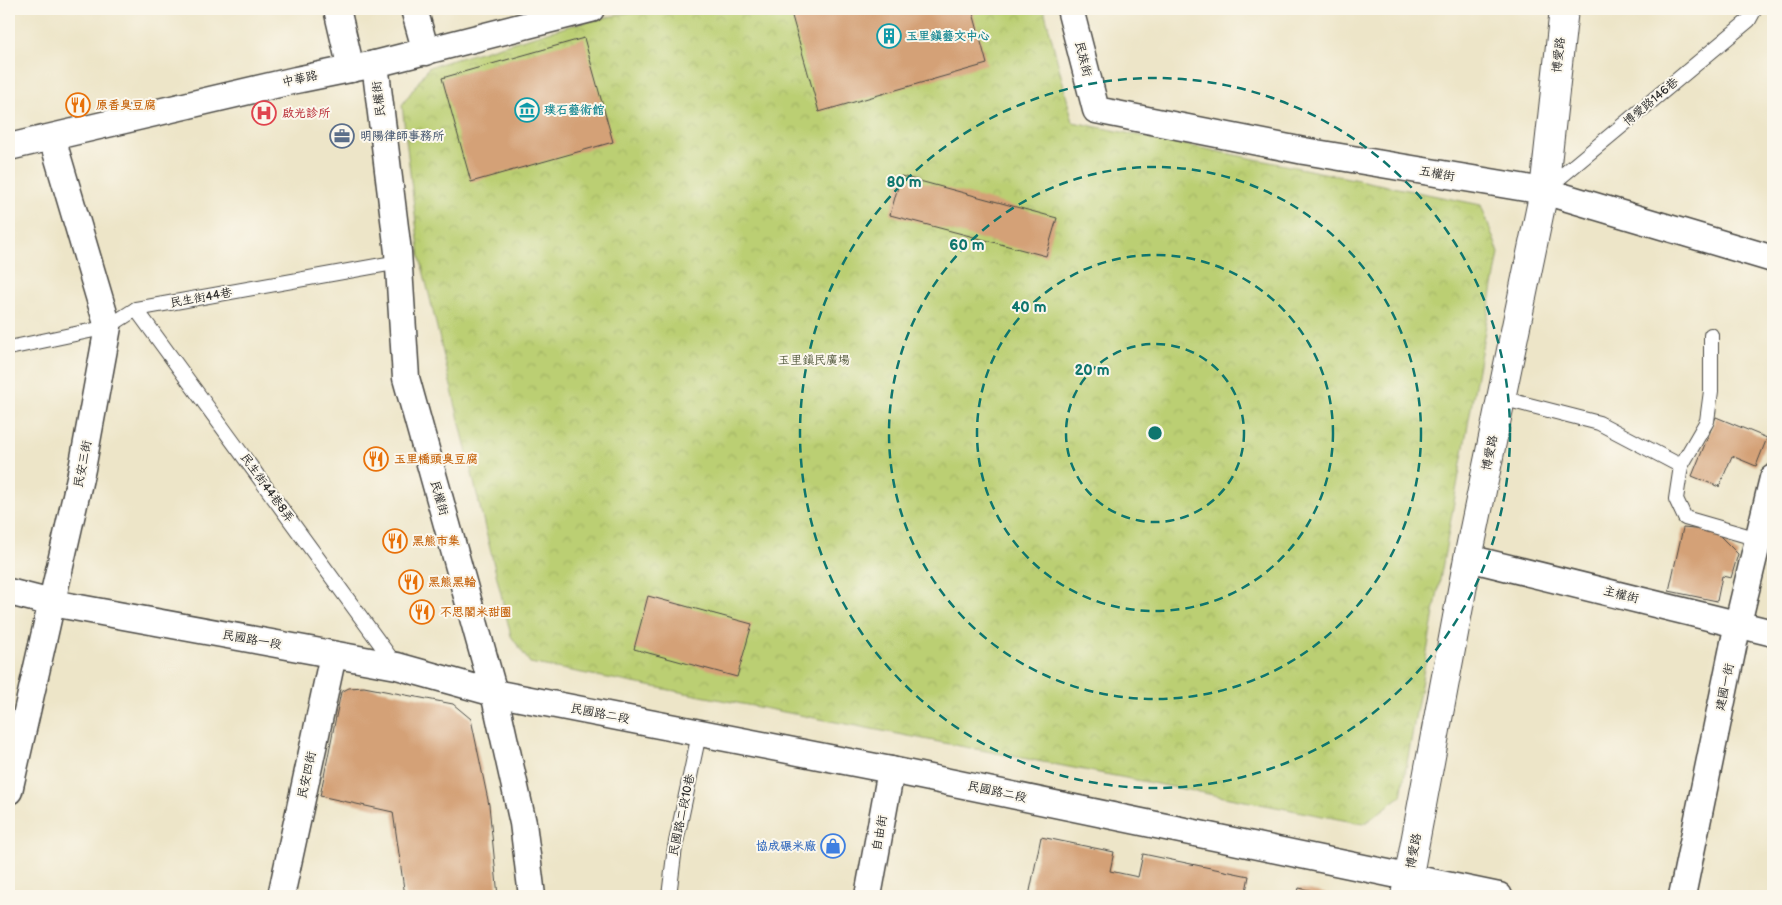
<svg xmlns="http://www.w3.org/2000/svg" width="1782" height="905" font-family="'Balsamiq Sans','LXGW WenKai TC',sans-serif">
<defs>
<pattern id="park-crowns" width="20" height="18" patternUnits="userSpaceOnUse" patternTransform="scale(1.25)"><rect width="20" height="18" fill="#bbcf73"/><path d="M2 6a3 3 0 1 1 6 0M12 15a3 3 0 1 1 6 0" fill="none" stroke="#a1b264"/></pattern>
</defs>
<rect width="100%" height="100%" fill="#fbf7ec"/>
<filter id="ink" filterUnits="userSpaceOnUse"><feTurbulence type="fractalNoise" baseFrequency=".02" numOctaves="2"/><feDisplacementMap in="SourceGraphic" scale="10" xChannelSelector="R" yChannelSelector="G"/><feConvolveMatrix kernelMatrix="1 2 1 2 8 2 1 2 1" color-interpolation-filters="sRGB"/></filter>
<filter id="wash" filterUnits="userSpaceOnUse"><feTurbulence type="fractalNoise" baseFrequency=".0096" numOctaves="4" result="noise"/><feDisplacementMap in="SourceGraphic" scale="20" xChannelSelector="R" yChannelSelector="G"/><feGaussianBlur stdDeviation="1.12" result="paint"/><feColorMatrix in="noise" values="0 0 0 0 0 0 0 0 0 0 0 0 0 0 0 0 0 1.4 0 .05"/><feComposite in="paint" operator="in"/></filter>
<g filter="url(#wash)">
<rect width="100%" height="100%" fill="#ede5c8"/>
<polygon fill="url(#park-crowns)" stroke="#737d4f" points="643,9 1044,9 1073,122 1481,205 1499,253 1401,796 1364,824 530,663 511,636 420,257 402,105 429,67 569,26"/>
<g id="blocks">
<g fill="#d4a177">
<polygon points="790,9 972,9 987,64 819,112"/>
<polygon points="584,38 613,142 471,182 442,78"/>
<polygon points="901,176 1057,218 1046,256 890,215"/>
<polygon points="1716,417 1767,438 1756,466 1732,456 1719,487 1692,476"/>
<polygon points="1683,528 1715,531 1738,554 1731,578 1722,576 1717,601 1669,591"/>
<polygon points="648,596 752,624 737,677 634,649"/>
<polygon points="364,687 453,704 471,719 489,805 498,896 405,896 393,812 320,796 341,692 349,688"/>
<polygon points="1041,837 1114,852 1110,871 1138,877 1143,854 1249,876 1245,896 1029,896"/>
<polygon points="1299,888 1328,894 1327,896 1297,896"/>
</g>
</g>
</g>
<g filter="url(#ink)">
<use href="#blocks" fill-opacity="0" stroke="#484743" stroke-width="1"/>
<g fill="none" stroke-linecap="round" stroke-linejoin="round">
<g stroke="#484743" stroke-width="16">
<g id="service">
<polyline points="1546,189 1749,20 1755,9"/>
<polyline points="136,309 395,664"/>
<polyline points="9,348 108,327 136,309 399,262"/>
<polyline points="1501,398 1599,423 1681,466 1676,499 1685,518 1758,539"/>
<polyline points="1681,466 1707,421 1711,391 1711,335"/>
<polyline points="669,896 675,847 699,734"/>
</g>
</g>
<g stroke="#484743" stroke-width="29">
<g id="minor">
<polyline points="337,9 351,69"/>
<polyline points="414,9 426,52"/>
<polyline points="1070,9 1096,110 1304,151 1544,191 1773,259"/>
<polyline points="375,64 398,252 406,378 494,693 523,823 532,896"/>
<polyline points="9,147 296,80 375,64 591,9"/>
<polyline points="1468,558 1773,633"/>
<polyline points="9,592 52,603 397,666 494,693 891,770 1499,896"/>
<polyline points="9,791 82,469 108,327 52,138"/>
<polyline points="281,896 333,655"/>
<polyline points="868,896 891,770"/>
<polyline points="1682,896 1738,623 1773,478"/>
</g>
</g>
<g stroke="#484743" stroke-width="30">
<polyline id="tertiary" points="1405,896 1468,558 1544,191 1564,9"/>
</g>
<use href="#service" stroke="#fff" stroke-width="14"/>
<use href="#minor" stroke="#fff" stroke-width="26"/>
<use href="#tertiary" stroke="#fff" stroke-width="28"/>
</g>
</g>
<g fill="none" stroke="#0f766e" stroke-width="2.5" stroke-dasharray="9 6">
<circle cx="1155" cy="433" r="89"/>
<circle cx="1155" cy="433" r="178"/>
<circle cx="1155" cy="433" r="266"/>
<circle cx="1155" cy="433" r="355"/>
</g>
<defs>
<g id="building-ring" transform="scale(1.25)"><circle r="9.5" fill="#fbf7ec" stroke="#0f9aa8" stroke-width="1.5"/><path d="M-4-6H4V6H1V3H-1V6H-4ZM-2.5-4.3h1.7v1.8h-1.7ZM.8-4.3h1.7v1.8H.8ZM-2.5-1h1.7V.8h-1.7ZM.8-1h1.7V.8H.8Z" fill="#0f9aa8"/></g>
<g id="restaurant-ring" transform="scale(1.25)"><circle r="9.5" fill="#fbf7ec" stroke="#e8710a" stroke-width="1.5"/><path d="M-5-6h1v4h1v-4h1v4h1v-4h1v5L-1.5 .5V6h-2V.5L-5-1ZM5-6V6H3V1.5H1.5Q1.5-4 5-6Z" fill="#e8710a"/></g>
<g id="museum-ring" transform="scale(1.25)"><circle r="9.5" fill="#fbf7ec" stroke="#0f9aa8" stroke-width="1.5"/><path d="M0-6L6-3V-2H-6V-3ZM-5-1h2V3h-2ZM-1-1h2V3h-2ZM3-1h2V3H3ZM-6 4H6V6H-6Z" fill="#0f9aa8"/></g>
<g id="hospital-ring" transform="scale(1.25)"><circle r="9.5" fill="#fbf7ec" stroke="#e0444e" stroke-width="1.5"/><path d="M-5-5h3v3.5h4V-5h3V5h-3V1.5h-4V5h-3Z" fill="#e0444e"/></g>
<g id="office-ring" transform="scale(1.25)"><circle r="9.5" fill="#fbf7ec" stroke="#5c6f8a" stroke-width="1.5"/><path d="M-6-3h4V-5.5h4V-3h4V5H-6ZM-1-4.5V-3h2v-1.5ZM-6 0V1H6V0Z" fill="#5c6f8a"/></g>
<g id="shop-ring" transform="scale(1.25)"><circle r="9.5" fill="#fbf7ec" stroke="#3f7fe0" stroke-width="1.5"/><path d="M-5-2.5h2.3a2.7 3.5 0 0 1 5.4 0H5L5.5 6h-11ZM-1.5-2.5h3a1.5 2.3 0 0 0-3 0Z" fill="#3f7fe0"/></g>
</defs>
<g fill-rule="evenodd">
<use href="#building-ring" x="889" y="36"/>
<use href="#restaurant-ring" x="78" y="105"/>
<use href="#museum-ring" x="527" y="110"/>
<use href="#hospital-ring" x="264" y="113"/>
<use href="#office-ring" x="342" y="136"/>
<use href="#restaurant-ring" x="376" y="459"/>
<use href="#restaurant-ring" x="395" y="541"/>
<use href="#restaurant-ring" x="411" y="582"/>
<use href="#restaurant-ring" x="422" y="612"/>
<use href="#shop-ring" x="833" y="846"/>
</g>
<g text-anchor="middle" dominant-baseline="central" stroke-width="4" stroke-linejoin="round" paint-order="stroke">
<g font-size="12" font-weight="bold" fill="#0d838f" stroke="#fbf7ec" text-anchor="start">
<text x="906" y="36">玉里鎮藝文中心</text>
<text x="544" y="110">璞石藝術館</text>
</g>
<g font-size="12" fill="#2b2b2b" stroke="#fbf7ec">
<text transform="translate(1559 55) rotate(-84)">博愛路</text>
<text transform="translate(1083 59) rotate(76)">民族街</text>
<text transform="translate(300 79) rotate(-12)">中華路</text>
<text transform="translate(379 99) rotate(-97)">民權街</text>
<text transform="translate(1651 102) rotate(-40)">博愛路146巷</text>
<text transform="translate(1437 174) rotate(10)">五權街</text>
<text transform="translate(201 298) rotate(-10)">民生街44巷</text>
<text transform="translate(1490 453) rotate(-78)">博愛路</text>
<text transform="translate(83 464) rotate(-79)">民安三街</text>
<text transform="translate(267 488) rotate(54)">民生街44巷8弄</text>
<text transform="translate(439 498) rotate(74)">民權街</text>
<text transform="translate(1621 595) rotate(14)">主權街</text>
<text transform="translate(252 640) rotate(10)">民國路一段</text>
<text transform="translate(1725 687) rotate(-78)">建國一街</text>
<text transform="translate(600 714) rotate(11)">民國路二段</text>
<text transform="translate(307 775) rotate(-78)">民安四街</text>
<text transform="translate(997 792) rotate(12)">民國路二段</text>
<text transform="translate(682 815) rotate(-78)">民國路二段10巷</text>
<text transform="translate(880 833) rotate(-80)">自由街</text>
<text transform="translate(1414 851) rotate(-79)">博愛路</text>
</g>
<g font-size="12" font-weight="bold" fill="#c56008" stroke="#fbf7ec" text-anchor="start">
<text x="96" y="105">原香臭豆腐</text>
<text x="394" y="459">玉里橋頭臭豆腐</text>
<text x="412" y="541">黑熊市集</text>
<text x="428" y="582">黑熊黑輪</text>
<text x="440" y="612">不思閣米甜圈</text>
</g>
<g font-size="12" font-weight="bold" fill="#be3a42" stroke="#fbf7ec" text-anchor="start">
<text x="282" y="113">啟光診所</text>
</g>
<g font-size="12" font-weight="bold" fill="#4e5e75" stroke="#fbf7ec" text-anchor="start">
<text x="360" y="136">明陽律師事務所</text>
</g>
<g font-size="12" fill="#565c41" stroke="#fbf7ec">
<text x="814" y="360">玉里鎮民廣場</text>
</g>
<g font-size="12" font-weight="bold" fill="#366cbe" stroke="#fbf7ec" text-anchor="end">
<text x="816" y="846">協成碾米廠</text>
</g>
</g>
<circle cx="1155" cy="433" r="8" fill="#0f766e" stroke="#fbf7ec" stroke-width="2.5"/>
<g font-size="15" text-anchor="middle" font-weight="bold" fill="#0f766e" stroke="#fbf7ec" stroke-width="4" stroke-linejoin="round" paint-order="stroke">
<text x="904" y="187">80 m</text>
<text x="967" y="250">60 m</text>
<text x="1029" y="312">40 m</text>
<text x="1092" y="375">20 m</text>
</g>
<rect width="1782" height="905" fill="none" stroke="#fbf7ec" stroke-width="30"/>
</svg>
